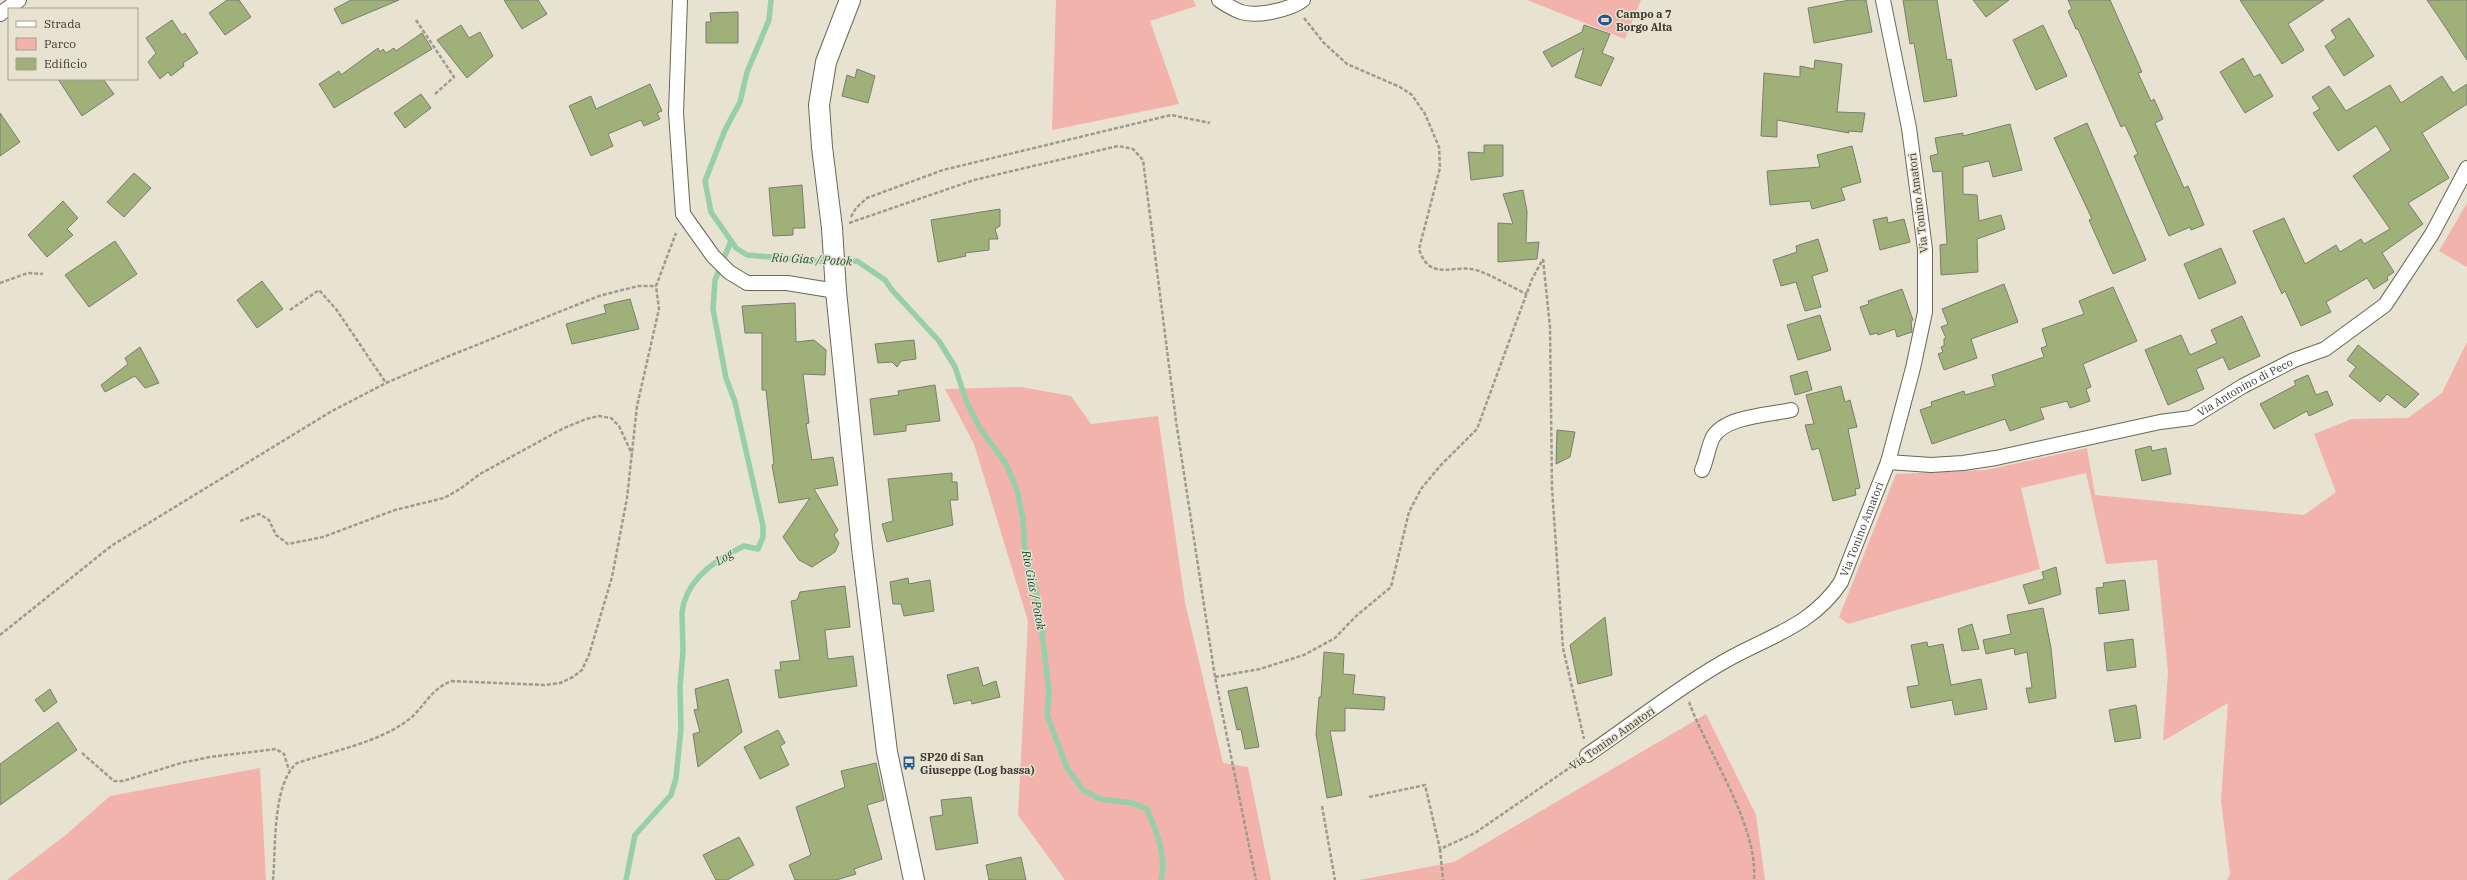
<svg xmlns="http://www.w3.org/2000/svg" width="2467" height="880" font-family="'IBM Plex Serif',serif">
<rect width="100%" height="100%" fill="#e8e2d1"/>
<g fill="#f1b3ac">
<polygon points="1056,0 1193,0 1196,6 1150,21 1179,104 1052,130"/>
<polygon points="1527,0 1641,0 1625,39"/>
<polygon points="2467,203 2467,267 2439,251"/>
<polygon points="2467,342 2467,880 2227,880 2230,874 2221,800 2228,703 2163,741 2168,673 2157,560 2106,564 2086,473 2021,488 2040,569 1848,624 1839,617 1896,474 1986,470 2087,448 2095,495 2304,515 2336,492 2314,434 2352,419 2408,418 2442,393"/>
<polygon points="1021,387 1071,396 1091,424 1158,416 1185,602 1223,763 1248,767 1271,880 1065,880 1018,815 1028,621 974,444 945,389"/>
<polygon points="1706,714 1756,815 1765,880 1359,880 1454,862"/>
<polygon points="260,768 266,880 7,880 67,834 110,796"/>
</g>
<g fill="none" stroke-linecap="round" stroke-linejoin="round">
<g stroke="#96cfa9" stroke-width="5.5">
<path d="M771 0 769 20 747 72 740 102 725 130 705 181 711 212 736 248 747 255 839 263 857 261 885 280 892 290 939 341 955 367 967 403 981 430 1006 464 1017 490 1023 519 1025 556 1035 585 1042 632 1049 693 1047 715 1067 768 1083 790 1100 799 1132 803 1147 809C1156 830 1167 857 1161 880"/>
<path d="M626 880 635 835 671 795 676 778 681 729 680 687 683 651 682 612C686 579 716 559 744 546L758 549 763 537V526L735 402 726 378 713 309 715 280 731 241"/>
</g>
</g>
<g fill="#9fb179" stroke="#797e6f">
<polygon points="227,0 239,0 251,17 225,35 209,13"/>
<polygon points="351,0 399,0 342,24 334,9"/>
<polygon points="504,0 538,0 547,14 522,29"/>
<polygon points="1850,0 1866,0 1872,32 1814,43 1808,8"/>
<polygon points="1903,0 1937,0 1947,60 1951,59 1957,96 1924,102 1914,43 1910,44"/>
<polygon points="1973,0 2009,0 1986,17"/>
<polygon points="2068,0 2110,0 2142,72 2138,73 2151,101 2154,99 2163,119 2155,123 2184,188 2188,186 2204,225 2191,230 2190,227 2169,236 2134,156 2138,154 2125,125 2121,127 2078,29 2076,29 2068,11 2072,9"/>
<polygon points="2240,0 2324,0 2288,24 2304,50 2282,64"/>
<polygon points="2427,0 2467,0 2467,60 2440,19"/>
<polygon points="738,12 738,43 706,43 706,22 711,22 710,13"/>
<polygon points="2349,18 2374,56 2344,76 2325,46 2336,38 2331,30"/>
<polygon points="172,20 182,35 185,33 198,53 183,63 184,66 171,76 168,72 160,79 148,62 156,53 146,38"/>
<polygon points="461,25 469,38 480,32 493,56 467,78 437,40"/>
<polygon points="1584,25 1610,34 1602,53 1614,58 1601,86 1575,77 1584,48 1552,67 1543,52 1582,32"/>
<polygon points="2043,25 2067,76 2036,90 2013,40"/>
<polygon points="422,33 432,49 334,108 319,84 339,71 341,75 378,48 380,52 383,49 386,53 394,48 396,51"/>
<polygon points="2243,58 2254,77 2260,74 2273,96 2245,113 2220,72"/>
<polygon points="1815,60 1842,64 1837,112 1865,113 1862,132 1848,131 1849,133 1777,120 1777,137 1761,136 1764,73 1800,77 1800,66 1814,69"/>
<polygon points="857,69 875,76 868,103 842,96 847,75 855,78"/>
<polygon points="2442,76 2453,93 2467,84 2467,104 2422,133 2449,178 2408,203 2423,224 2382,253 2394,272 2387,277 2388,280 2374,289 2367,278 2326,302 2331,312 2301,326 2285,291 2282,294 2253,231 2284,218 2305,264 2336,245 2340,252 2361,239 2364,244 2390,229 2353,176 2391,150 2376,126 2338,151 2313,113 2320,109 2312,97 2329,86 2346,111 2390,85 2401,103"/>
<polygon points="58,79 103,79 114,94 82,116"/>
<polygon points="650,84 662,111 657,113 660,119 644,126 641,120 608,134 613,146 591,156 569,106 591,96 596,109"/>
<polygon points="421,94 431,108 405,128 394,113"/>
<polygon points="0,113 20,142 0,156"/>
<polygon points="2087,123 2146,260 2113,274 2089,220 2092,219 2054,138"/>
<polygon points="2010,124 2022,170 1993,177 1989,161 1963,167 1963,194 1977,195 1979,221 2001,215 2005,229 1977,239 1978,272 1941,275 1940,245 1947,244 1942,171 1933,172 1930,156 1938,154 1935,138 1963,133 1963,136"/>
<polygon points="1484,145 1503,145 1503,176 1471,180 1468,152 1484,153"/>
<polygon points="1852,146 1861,182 1841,188 1845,200 1812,209 1810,201 1770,205 1767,171 1820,167 1817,155"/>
<polygon points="134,173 151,188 124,217 107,202"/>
<polygon points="802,185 805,228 793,228 793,235 773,236 769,188"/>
<polygon points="1523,190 1527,211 1526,243 1539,242 1537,259 1498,262 1498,223 1513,224 1503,194"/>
<polygon points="63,201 78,218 67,229 73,235 47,257 28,235"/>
<polygon points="1000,209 1000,226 995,229 998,239 989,239 989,250 965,253 966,256 938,262 931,220"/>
<polygon points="1887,217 1888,223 1904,219 1910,242 1880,250 1873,220"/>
<polygon points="1818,239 1828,271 1812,276 1821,307 1805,311 1796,282 1781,286 1773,260 1797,252 1796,246"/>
<polygon points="115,241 137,274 89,307 65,275"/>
<polygon points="2221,248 2236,283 2199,299 2184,264"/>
<polygon points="262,281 283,309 257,328 237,300"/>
<polygon points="2004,284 2018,322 1971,339 1977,358 1944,370 1938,354 1943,352 1941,347 1944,346 1944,339 1946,338 1941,327 1948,324 1942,309"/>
<polygon points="2113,287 2137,341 2083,364 2091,387 2086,389 2090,401 2070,408 2067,401 2040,408 2044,419 2010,431 2005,419 1932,444 1920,410 1932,406 1931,402 1964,391 1965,395 1995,386 1992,375 2044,357 2041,348 2047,346 2042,329 2084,314 2079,301"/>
<polygon points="1902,289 1913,320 1911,321 1912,332 1897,337 1895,329 1878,335 1877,333 1870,335 1860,307 1869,304 1868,301"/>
<polygon points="630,299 639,329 572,344 566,324 606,313 604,305"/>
<polygon points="795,303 796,342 814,340 826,350 825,375 803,374 809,423 806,424 812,460 833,457 838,485 814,489 838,530 834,535 839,543 835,552 812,567 799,560 783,537 810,498 779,503 772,465 774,464 766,390 762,390 762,333 745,333 742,306"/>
<polygon points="1820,315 1831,350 1798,360 1787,325"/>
<polygon points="2242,316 2260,356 2229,370 2223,357 2196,369 2204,389 2168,405 2145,350 2181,335 2190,355 2217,343 2211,330"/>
<polygon points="914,340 916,359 901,361 897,367 892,362 878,363 875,344"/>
<polygon points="2358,345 2419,394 2405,408 2387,394 2380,402 2349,376 2356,367 2347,360"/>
<polygon points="140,347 159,383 145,388 135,376 105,392 101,385 128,364 125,358"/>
<polygon points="1807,371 1812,390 1795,395 1790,376"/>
<polygon points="2308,375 2316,395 2327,391 2333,405 2309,416 2307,411 2274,429 2260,404 2296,385 2294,381"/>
<polygon points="935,385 940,421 906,425 906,431 874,435 870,399 899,395 898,391"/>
<polygon points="1841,386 1845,402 1850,400 1857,427 1848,429 1860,488 1855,489 1856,495 1833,501 1819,448 1812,450 1805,425 1814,424 1806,395"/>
<polygon points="1557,430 1575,432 1570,457 1556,464"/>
<polygon points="2151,446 2152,451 2166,448 2171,474 2142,481 2135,450"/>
<polygon points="952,473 952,482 957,482 958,500 950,500 953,525 887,542 882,524 893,521 888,479"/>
<polygon points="2056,567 2061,594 2029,604 2023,585 2044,579 2042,572"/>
<polygon points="908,578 909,584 930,580 934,611 904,616 901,604 893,604 890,582"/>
<polygon points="2125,580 2129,610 2099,614 2096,588 2104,587 2103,583"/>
<polygon points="845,586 850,627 825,630 828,659 853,656 857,686 779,698 775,670 781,670 780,662 800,660 791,601 797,600 800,592"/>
<polygon points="2043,608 2051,648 2056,698 2029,703 2026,688 2032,688 2027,652 2015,655 2014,648 1986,654 1983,640 2011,634 2007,615"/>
<polygon points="1605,617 1612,675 1578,684 1570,645"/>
<polygon points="1972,624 1979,649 1962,651 1958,629"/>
<polygon points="2133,639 2136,667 2107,671 2104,643"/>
<polygon points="1927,642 1928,647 1943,644 1951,685 1981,679 1987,709 1955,715 1952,700 1911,708 1907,687 1919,685 1911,645"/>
<polygon points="1324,652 1344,654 1343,674 1355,675 1353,694 1385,697 1384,710 1345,708 1345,731 1330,731 1342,795 1327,798 1316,734 1319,697 1321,697"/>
<polygon points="978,667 983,686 996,681 1000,697 972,704 971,700 954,704 947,675"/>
<polygon points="728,679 742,732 698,767 693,734 700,732 694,710 698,709 695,689"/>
<polygon points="1247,687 1259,747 1245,749 1241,729 1237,730 1228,691"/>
<polygon points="50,689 57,702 44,712 35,700"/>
<polygon points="2136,705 2141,738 2115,742 2109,710"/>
<polygon points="58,722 77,750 0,805 0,764"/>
<polygon points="778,730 785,743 780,746 789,765 760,779 744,747"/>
<polygon points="876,763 884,800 867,805 882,859 854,869 856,874 836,880 795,880 789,865 811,855 796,807 845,787 841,771"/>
<polygon points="971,797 978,843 936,850 930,817 943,815 941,800"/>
<polygon points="739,837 754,865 727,880 716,880 703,855"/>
<polygon points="1021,857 1026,880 989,880 986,865"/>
</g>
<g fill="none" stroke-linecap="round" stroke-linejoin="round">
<g stroke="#6b6657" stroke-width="16">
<g id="street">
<polyline points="680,0 676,113 683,214 713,256 729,272 747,283 787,283 836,291"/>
<path d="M1219 0C1225 4 1233 9 1241 12 1256 17 1290 10 1303 0"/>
<polyline points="0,14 19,0"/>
<path id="s1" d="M1888 462 1931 465 1963 463 1996 458 2160 422 2191 418 2243 386 2294 360 2325 349 2385 305 2432 234 2467 168"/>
<path d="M1702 470C1707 459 1708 447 1713 437 1726 416 1769 415 1791 410"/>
<path id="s2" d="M1587 755C1633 724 1677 688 1725 661 1769 636 1812 626 1841 582L1888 462 1913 368 1925 312V249L1909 128 1883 0"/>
</g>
</g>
<g stroke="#6b6657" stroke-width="22">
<polyline id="secondary" points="850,0 826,62 819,105 822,147 832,228 836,291 862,548 887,752 914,880"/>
</g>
<g stroke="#9f9a8e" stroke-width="2.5" stroke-dasharray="4 2" stroke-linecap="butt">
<path d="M1304 18 1324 43 1347 64 1400 87 1412 95 1425 114 1439 147 1440 168 1419 249C1430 284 1455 262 1479 271 1495 277 1511 287 1527 294"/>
<polyline points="416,20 454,77 434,95"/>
<polyline points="851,217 856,208 867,198 943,170 1171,115 1210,123"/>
<polyline points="849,223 974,180 1118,146 1133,149 1143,160 1176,421 1215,677 1256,880"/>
<polyline points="1543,259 1550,327 1552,488 1563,648 1584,739"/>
<polyline points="0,283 28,273 43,274"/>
<polyline points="290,310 319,290 336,309 386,383"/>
<polyline points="240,521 259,514 269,520 276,535 288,544 323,537 395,510 444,498 460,489 480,474 562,429 586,419 599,416 611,418 619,426 632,454"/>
<polyline points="0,635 111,546 332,411 386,383 444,358 599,296 638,286 656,286"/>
<polyline points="1215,677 1260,669 1304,655 1335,638 1355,617 1391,587 1409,512 1421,489 1440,466 1477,429 1532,279 1543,259"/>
<path d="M1689 702C1708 754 1758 824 1754 880"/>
<polyline points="82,753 114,781 123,781 181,763 210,757 276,749 284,754 289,770"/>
<polyline points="1369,797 1425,785 1440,849 1475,833 1575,764"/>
<polyline points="1322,806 1335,880"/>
<polyline points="1440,849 1443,880"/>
<path d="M273 880C276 848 272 784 297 763 330 752 375 743 404 723 424 710 428 690 452 681L544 685 560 683 573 677 582 670 589 655 612 577 627 498 637 406 659 309 656 286 676 233"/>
</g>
<use href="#street" stroke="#fff" stroke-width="14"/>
<use href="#secondary" stroke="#fff" stroke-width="20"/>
</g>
<defs>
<g id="stadium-bare" transform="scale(1.08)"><path d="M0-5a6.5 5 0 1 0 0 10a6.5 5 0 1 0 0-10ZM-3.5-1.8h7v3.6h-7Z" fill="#215990" stroke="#e8e2d1" stroke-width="2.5" paint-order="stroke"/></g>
<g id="bus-bare" transform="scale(1.08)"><path d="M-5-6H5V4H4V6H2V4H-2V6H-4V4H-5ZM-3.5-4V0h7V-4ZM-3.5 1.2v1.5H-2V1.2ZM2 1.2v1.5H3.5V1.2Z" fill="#215990" stroke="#e8e2d1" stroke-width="2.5" paint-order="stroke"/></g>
</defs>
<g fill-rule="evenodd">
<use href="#stadium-bare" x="1605" y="20"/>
<use href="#bus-bare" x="909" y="763"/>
</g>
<g text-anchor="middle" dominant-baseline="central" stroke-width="3" stroke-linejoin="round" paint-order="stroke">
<g font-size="11" font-weight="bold" fill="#3c3933" stroke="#e8e2d1" text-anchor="start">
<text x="1616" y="14">Campo a 7<tspan x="1616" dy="13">Borgo Alta</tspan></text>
<text x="920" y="757">SP20 di San<tspan x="920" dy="13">Giuseppe (Log bassa)</tspan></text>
</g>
<g font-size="11" fill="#3c3933" stroke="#e8e2d1">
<text transform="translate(1918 203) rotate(-97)">Via Tonino Amatori</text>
<text stroke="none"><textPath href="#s1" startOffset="370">Via Antonino di Peco</textPath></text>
<text stroke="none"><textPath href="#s2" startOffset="366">Via Tonino Amatori</textPath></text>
<text transform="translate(1612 738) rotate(-35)">Via Tonino Amatori</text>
</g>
<g font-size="12" font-style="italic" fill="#105330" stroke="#e8e2d1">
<text transform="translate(812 259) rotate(3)">Rio Gias / Potok</text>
<text transform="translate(724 557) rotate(-31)">Log</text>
<text transform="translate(1034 590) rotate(79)">Rio Gias / Potok</text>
</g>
</g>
<rect x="8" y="8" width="130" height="72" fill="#e8e2d1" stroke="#a39e92"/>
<rect x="16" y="21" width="20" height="6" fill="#ffffff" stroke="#a39e92"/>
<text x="44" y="28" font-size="12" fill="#3c3933">Strada</text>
<rect x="16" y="38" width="20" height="12" fill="#f1b3ac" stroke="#a39e92"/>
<text x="44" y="48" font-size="12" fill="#3c3933">Parco</text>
<rect x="16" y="58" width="20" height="12" fill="#9fb179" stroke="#a39e92"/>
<text x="44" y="68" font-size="12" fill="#3c3933">Edificio</text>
</svg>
